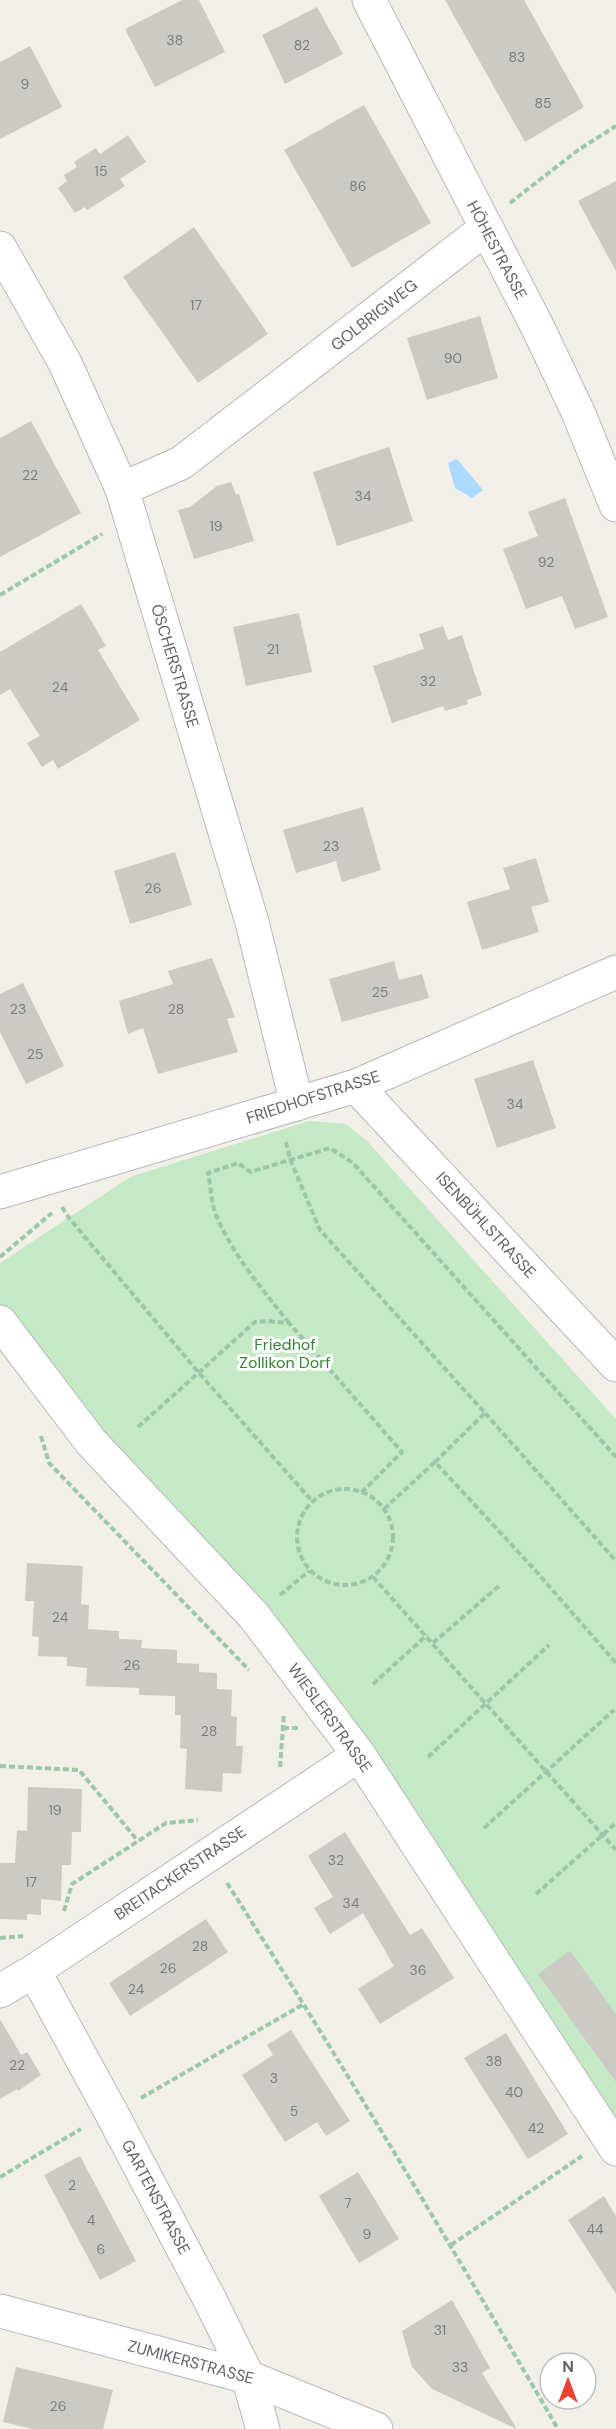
<svg xmlns="http://www.w3.org/2000/svg" width="616" height="2429" font-family="'DM Sans',sans-serif">
<rect width="100%" height="100%" fill="#f1efe8"/>
<polygon fill="#c5e8c5" points="309,1121 346,1124 367,1141 616,1419 616,2149 359,1755 0,1322 0,1263 130,1177"/>
<polygon fill="#aadaff" points="457,459 483,490 472,498 455,488 448,463"/>
<g fill="#cccac5">
<polygon points="182,0 199,0 225,52 155,87 125,29"/>
<polygon points="445,0 524,0 584,107 525,142"/>
<polygon points="317,7 343,54 285,84 262,35"/>
<polygon points="30,46 62,107 0,139 0,62"/>
<polygon points="364,105 431,223 352,268 284,150"/>
<polygon points="128,135 146,162 120,179 125,186 87,210 85,207 75,213 58,188 67,181 64,175 77,167 74,162 96,148 100,154"/>
<polygon points="616,181 616,271 578,201"/>
<polygon points="194,227 268,334 198,383 123,277"/>
<polygon points="480,316 498,378 427,400 407,338"/>
<polygon points="31,421 81,513 0,557 0,438"/>
<polygon points="389,447 413,521 337,546 313,472"/>
<polygon points="231,482 236,495 239,494 254,541 194,559 178,510 190,507 217,486"/>
<polygon points="565,498 608,617 575,629 562,596 526,609 503,549 538,536 528,512"/>
<polygon points="81,604 106,646 98,650 140,720 58,769 53,760 42,767 27,743 40,736 10,689 0,695 0,652"/>
<polygon points="299,613 312,672 246,686 233,627"/>
<polygon points="443,626 448,640 462,635 482,695 467,700 468,704 445,711 443,706 392,723 373,666 424,649 419,634"/>
<polygon points="363,807 381,870 342,882 336,861 296,873 283,830"/>
<polygon points="175,852 192,905 130,924 114,871"/>
<polygon points="536,858 549,902 531,907 539,932 482,950 467,902 510,889 503,868"/>
<polygon points="212,958 235,1017 227,1019 238,1052 158,1074 143,1028 128,1034 119,1001 173,984 168,971"/>
<polygon points="394,961 399,980 422,974 429,998 342,1022 329,979"/>
<polygon points="23,983 64,1066 26,1084 0,1032 0,994"/>
<polygon points="533,1060 556,1128 497,1148 474,1079"/>
<polygon points="27,1563 83,1566 81,1604 89,1605 88,1629 119,1631 119,1639 142,1640 141,1648 177,1650 177,1663 199,1664 199,1672 217,1673 217,1689 232,1690 231,1716 237,1717 236,1746 243,1746 241,1774 223,1773 222,1792 185,1789 187,1749 180,1748 181,1715 175,1715 175,1696 139,1695 139,1688 86,1686 87,1668 67,1666 67,1657 38,1656 39,1637 32,1636 34,1601 25,1601"/>
<polygon points="28,1787 82,1789 81,1832 72,1832 71,1865 62,1865 61,1901 41,1899 41,1915 27,1914 27,1920 0,1919 0,1863 15,1863 17,1830 27,1831"/>
<polygon points="345,1832 410,1935 422,1928 454,1978 380,2024 358,1989 394,1966 363,1913 330,1934 314,1908 333,1897 308,1856"/>
<polygon points="206,1919 228,1952 130,2016 109,1983"/>
<polygon points="570,1951 616,2014 616,2082 538,1974"/>
<polygon points="0,2019 21,2055 27,2052 41,2075 18,2091 17,2089 0,2099"/>
<polygon points="291,2030 350,2121 326,2136 317,2122 285,2142 242,2075 273,2055 267,2045"/>
<polygon points="506,2033 568,2134 528,2159 464,2058"/>
<polygon points="80,2156 136,2261 100,2280 44,2175"/>
<polygon points="358,2172 399,2239 359,2263 319,2196"/>
<polygon points="604,2196 616,2216 616,2294 568,2220"/>
<polygon points="452,2300 490,2368 482,2373 517,2429 432,2389 412,2367 402,2331"/>
<polygon points="16,2367 113,2390 103,2429 33,2429 3,2422"/>
</g>
<g fill="none" stroke-linecap="round" stroke-linejoin="round">
<g stroke="#b5b8bc" stroke-width="35">
<g id="minor">
<polyline points="369,0 537,326 578,412 616,505"/>
<polyline points="0,248 65,363 122,489 252,922 297,1104"/>
<polyline points="122,489 181,463 485,229"/>
<polyline points="356,1086 616,1365"/>
<polyline points="0,1192 356,1086 616,972"/>
<polyline points="0,1322 91,1442 254,1616 359,1755 616,2149"/>
<polyline points="34,1971 111,2112 210,2300 248,2377 263,2429"/>
<polyline points="0,1991 34,1971 359,1755"/>
<polyline points="0,2311 248,2377 376,2429"/>
</g>
</g>
<g stroke="#9cc7a9" stroke-width="4" stroke-dasharray="6 3" stroke-linecap="butt">
<polyline points="510,203 578,150 616,126"/>
<polyline points="0,595 102,534"/>
<polyline points="286,1142 290,1159 320,1230 485,1413 435,1462 535,1570 616,1663"/>
<polyline points="62,1207 69,1218 199,1373 312,1501"/>
<polyline points="0,1257 52,1213"/>
<path d="M289 1323C262 1289 233 1255 216 1215 211 1202 211 1187 208 1173L238 1163 250 1172 330 1148 353 1163 616 1457"/>
<polyline points="485,1413 616,1561"/>
<polyline points="138,1427 255,1322 268,1321 289,1323 402,1452 361,1493"/>
<polyline points="41,1436 49,1463 249,1670"/>
<circle cx="345" cy="1537" r="48"/>
<polyline points="384,1509 435,1462"/>
<polyline points="373,1577 616,1850"/>
<polyline points="280,1595 309,1571"/>
<polyline points="433,1643 499,1586"/>
<polyline points="373,1684 427,1635"/>
<polyline points="283,1728 298,1728"/>
<polyline points="428,1757 549,1645"/>
<polyline points="0,1766 79,1770 138,1841"/>
<polyline points="280,1767 284,1714"/>
<polyline points="484,1828 614,1710"/>
<path d="M227 1883C342 2063 451 2245 558 2429"/>
<polyline points="536,1894 616,1823"/>
<polyline points="64,1911 72,1884 166,1823 198,1820"/>
<polyline points="0,1938 23,1936"/>
<polyline points="141,2098 304,2004"/>
<polyline points="0,2177 81,2129"/>
<polyline points="451,2245 582,2156"/>
</g>
<use href="#minor" stroke="#fff" stroke-width="33"/>
</g>
<g text-anchor="middle" dominant-baseline="central" stroke-width="6" stroke-linejoin="round" paint-order="stroke">
<g font-size="14" fill="#7a7d7f">
<text x="175" y="40">38</text>
<text x="302" y="45">82</text>
<text x="517" y="57">83</text>
<text x="25" y="84">9</text>
<text x="543" y="103">85</text>
<text x="101" y="171">15</text>
<text x="358" y="186">86</text>
<text x="196" y="305">17</text>
<text x="453" y="358">90</text>
<text x="30" y="475">22</text>
<text x="363" y="496">34</text>
<text x="216" y="526">19</text>
<text x="546" y="562">92</text>
<text x="273" y="649">21</text>
<text x="428" y="681">32</text>
<text x="60" y="687">24</text>
<text x="331" y="846">23</text>
<text x="153" y="888">26</text>
<text x="380" y="992">25</text>
<text x="18" y="1009">23</text>
<text x="176" y="1009">28</text>
<text x="35" y="1054">25</text>
<text x="515" y="1104">34</text>
<text x="60" y="1617">24</text>
<text x="132" y="1665">26</text>
<text x="209" y="1731">28</text>
<text x="55" y="1810">19</text>
<text x="336" y="1860">32</text>
<text x="31" y="1882">17</text>
<text x="351" y="1903">34</text>
<text x="200" y="1946">28</text>
<text x="168" y="1968">26</text>
<text x="418" y="1970">36</text>
<text x="136" y="1989">24</text>
<text x="494" y="2061">38</text>
<text x="17" y="2065">22</text>
<text x="274" y="2078">3</text>
<text x="514" y="2092">40</text>
<text x="294" y="2111">5</text>
<text x="536" y="2128">42</text>
<text x="72" y="2185">2</text>
<text x="348" y="2203">7</text>
<text x="91" y="2220">4</text>
<text x="595" y="2229">44</text>
<text x="367" y="2234">9</text>
<text x="101" y="2249">6</text>
<text x="440" y="2330">31</text>
<text x="460" y="2367">33</text>
<text x="58" y="2406">26</text>
</g>
<g font-size="16" fill="#5f6368" stroke="#fff">
<text transform="translate(497 250) rotate(62)">HÖHESTRASSE</text>
<text transform="translate(374 315) rotate(-38)">GOLBRIGWEG</text>
<text transform="translate(175 666) rotate(73)">ÖSCHERSTRASSE</text>
<text transform="translate(313 1097) rotate(-18)">FRIEDHOFSTRASSE</text>
<text transform="translate(486 1225) rotate(47)">ISENBÜHLSTRASSE</text>
<text transform="translate(330 1718) rotate(54)">WIESLERSTRASSE</text>
<text transform="translate(180 1873) rotate(-34)">BREITACKERSTRASSE</text>
<text transform="translate(156 2197) rotate(62)">GARTENSTRASSE</text>
<text transform="translate(191 2362) rotate(15)">ZUMIKERSTRASSE</text>
</g>
<g font-size="16" fill="#348238" stroke="#fff">
<text x="285" y="1344">Friedhof<tspan x="285" dy="18">Zollikon Dorf</tspan></text>
</g>
</g>
<g transform="translate(568 2381)"><circle r="28" fill="#ffffff" stroke="#bfc1c3" stroke-width="1.5"/>
<path d="M0-4.5L10 22L0 15L-10 22Z" fill="#ea4335"/>
<text y="-9" font-size="16" font-weight="bold" text-anchor="middle" fill="#5f6368">N</text>
</g>
</svg>
